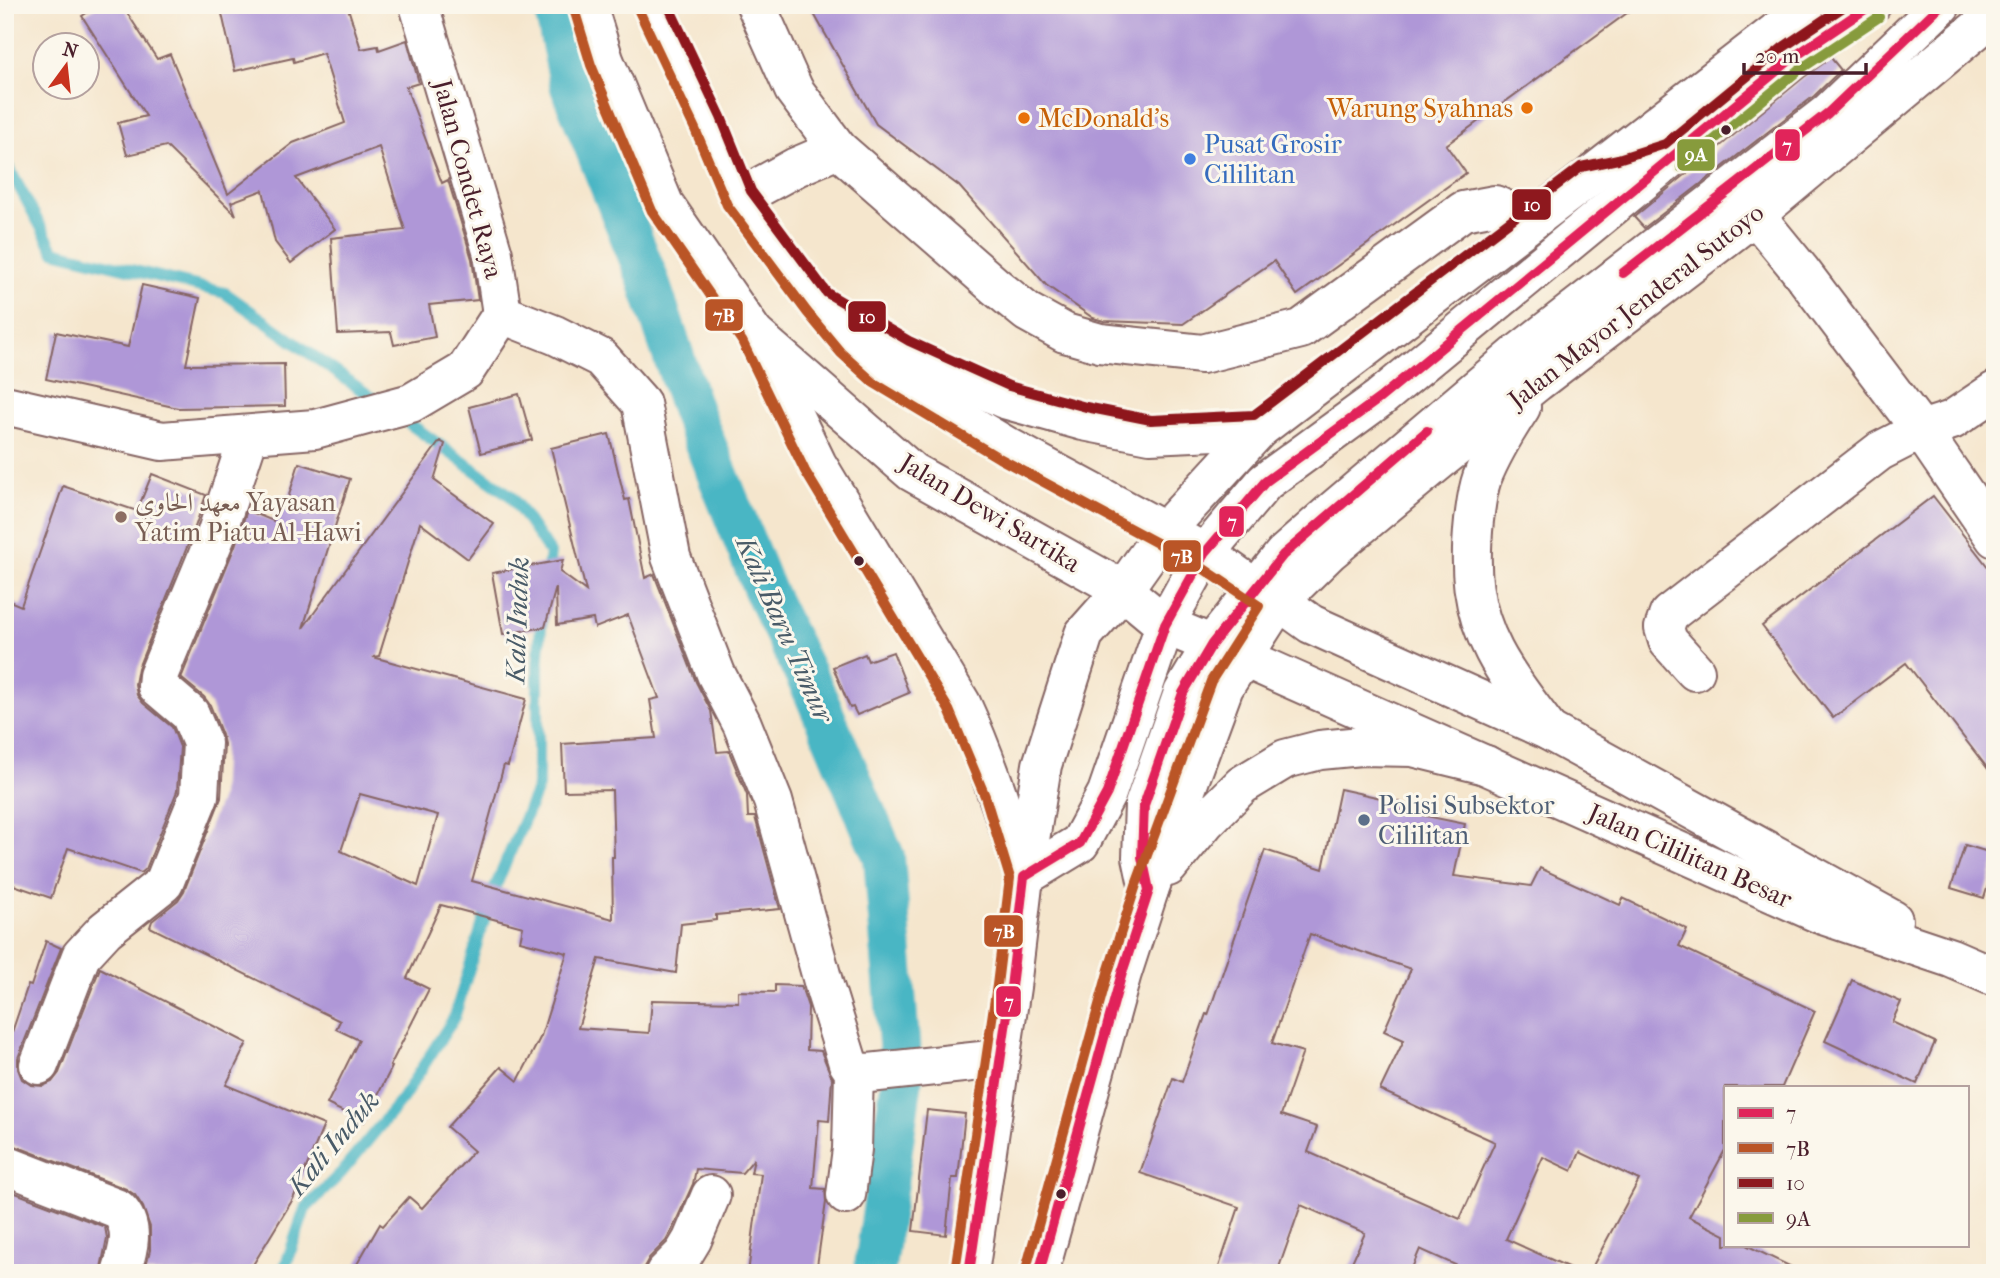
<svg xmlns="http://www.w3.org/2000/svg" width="2000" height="1278" font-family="'IM FELL French Canon',Amiri,serif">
<rect width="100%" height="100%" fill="#fbf7ec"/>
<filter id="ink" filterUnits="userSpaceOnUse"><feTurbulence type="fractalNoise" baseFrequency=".0143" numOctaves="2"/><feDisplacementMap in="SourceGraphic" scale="14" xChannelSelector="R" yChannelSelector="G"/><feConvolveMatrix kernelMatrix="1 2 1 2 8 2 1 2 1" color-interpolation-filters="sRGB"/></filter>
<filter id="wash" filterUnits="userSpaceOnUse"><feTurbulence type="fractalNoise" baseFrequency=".00686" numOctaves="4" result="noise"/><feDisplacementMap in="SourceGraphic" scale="28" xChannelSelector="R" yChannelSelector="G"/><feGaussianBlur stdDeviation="1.57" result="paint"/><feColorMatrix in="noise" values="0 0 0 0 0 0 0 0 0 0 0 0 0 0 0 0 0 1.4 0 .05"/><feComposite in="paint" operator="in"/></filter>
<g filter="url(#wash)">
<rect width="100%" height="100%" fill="#f5e6cd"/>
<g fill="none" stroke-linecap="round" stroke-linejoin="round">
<g stroke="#48b6c4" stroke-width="12">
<polyline points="5,161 54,251 225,293 381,404"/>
<polyline points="396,414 511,496 550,553 547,577"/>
<polyline points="283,1273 305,1209 341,1173 402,1099 454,1018 491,897 538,787 538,668 542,612"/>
</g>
<polyline stroke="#48b6c4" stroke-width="42" points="554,5 571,87 647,277 692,411 765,592 814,692 884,857 902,1079 874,1273"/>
</g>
<g id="blocks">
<g fill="#af97d7" fill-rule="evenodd">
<polygon points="99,5 122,5 157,59 170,54 228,194 293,143 345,123 323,53 294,62 293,58 235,71 220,5 347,5 361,49 378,46 379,50 407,40 419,83 406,87 442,183 448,180 472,259 478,300 429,305 435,337 394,345 391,332 338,334 331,238 405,230 379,147 296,178 335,229 291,263 275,242 263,190 231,202 236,215 166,146 127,155 118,123 146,116 82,16"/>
<polygon points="809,5 1638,5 1446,145 1466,173 1297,295 1274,261 1183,324 1104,321 1093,318 1046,285 959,186 876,124"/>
<polygon points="1831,58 1841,70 1814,96 1644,228 1634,217 1804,77"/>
<polygon points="142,285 200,298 186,365 284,364 285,406 178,408 46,379 56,332 128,347"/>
<polygon points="519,394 532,440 481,453 469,407"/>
<path d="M609 434 625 500 629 499 645 578 654 574 696 682 711 711 717 752 729 751 747 795 748 817H755L780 909 716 915V920L681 924 676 973 599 959 578 1028 649 1033 652 1000 738 1002V991L775 992V985L801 986 808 1007 807 1050 821 1051 832 1078 829 1121 819 1120 813 1188 825 1189 826 1202 816 1273H748L761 1174 751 1173 754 1159 742 1173 696 1169 693 1184 672 1230 666 1241 649 1258 644 1267V1273H352L380 1224 383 1226 409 1197 422 1208 474 1151 447 1127 501 1067 518 1081 541 1036 567 953 520 941 523 927 441 905 407 978 429 989 390 1066 392 1067 364 1122 327 1104 359 1040 336 1029 340 1021 150 927 152 921 178 900 184 891 221 798 224 744 222 735 210 705 204 697 181 678 235 546 247 510 273 521 278 506 285 508 299 463 350 479 303 628 440 441 445 444 434 480 494 524 468 559 420 523 379 656 373 657 526 699 508 766 504 765 472 881 613 919 612 857H614L612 790 564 791 562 744 656 738 650 700 659 698 628 615 595 628 593 619 557 625 556 587 545 627 503 634 492 573 563 560 560 572 586 591 551 448ZM360 794 438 815 418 886 341 851Z"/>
<polygon points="152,474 206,495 194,530 138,668 135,684 137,695 143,703 172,727 180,747 177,791 146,869 141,873 68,848 51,898 5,882 5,599 21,606 63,486 137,511"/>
<polygon points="1933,496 1995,576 1995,778 1906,663 1833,718 1762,626"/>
<polygon points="893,652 909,693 857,715 853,707 850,708 833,667 865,654 868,661"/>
<path d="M1340 789 1399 802 1397 810 1465 824 1454 876 1531 886 1540 868 1620 905 1623 898 1687 929 1679 946 1815 1011 1782 1087H1725V1150L1689 1217 1725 1235V1245H1746L1804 1273H1589L1639 1180 1580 1152 1572 1171 1543 1157 1506 1239 1581 1273H1473L1420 1249 1410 1273H1347L1365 1233 1301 1205 1277 1273H1217L1239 1207 1140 1173 1173 1078 1182 1082 1206 1014 1208 1015 1265 850 1323 869ZM1310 934 1411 969 1384 1031 1404 1040 1380 1090 1495 1142 1460 1219 1308 1152 1317 1127 1281 1115 1303 1052 1272 1043Z"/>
<polygon points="1965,845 1995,854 1995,863 1984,898 1951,888"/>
<polygon points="46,941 61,948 18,1058 18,1069 22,1079 31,1085 43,1086 52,1082 59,1073 100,968 247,1043 226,1085 324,1125 293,1199 248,1273 144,1273 150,1250 150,1227 143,1207 135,1195 126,1189 13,1145 5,1144 5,1030 12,1032 28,985 31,986"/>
<polygon points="1852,980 1901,1002 1892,1022 1935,1042 1917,1084 1825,1041"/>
<polygon points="927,1110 965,1114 958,1178 952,1178 946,1235 913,1231"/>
<polygon points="5,1189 105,1227 107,1238 100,1273 5,1273"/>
</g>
</g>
</g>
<g filter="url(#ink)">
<use href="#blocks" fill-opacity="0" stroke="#866564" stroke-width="2"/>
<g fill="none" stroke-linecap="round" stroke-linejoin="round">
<g stroke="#866564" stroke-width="42">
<g id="minor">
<polyline points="756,5 794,90 838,149 995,286 1027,312 1065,333 1100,343 1202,354 1301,329 1463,211 1495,205 1530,221"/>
<polyline points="739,198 796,167 838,149"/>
<polyline points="1755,215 1800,270 1921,430 1995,538"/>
<polyline points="502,314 555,335 601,358 641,403 671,557 716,674 742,724 773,801 825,989 848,1063 854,1072 852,1149 846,1195"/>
<polyline points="5,405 162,441 315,429 411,403 465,371 502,314 493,254 419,5"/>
<polyline points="1279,601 1311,624 1549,731 1893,920"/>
<polyline points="1242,657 1820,914 1951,958 1995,977"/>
<polyline points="1695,671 1668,641 1664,628 1669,614 1880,451 1921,430 1952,420 1995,391"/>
<polyline points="1024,877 1080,843 1107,793 1165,625 1205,553 1265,482 1380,398 1791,59 1871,5"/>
<polyline points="1149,890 1142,857 1144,805 1183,693 1212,644 1283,555 1335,509 1520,352 1828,113 1941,5"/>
<polyline points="39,1065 81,956 105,930 164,883 199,796 202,743 190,714 157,686 158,676 215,538 249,435"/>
<polyline points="854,1072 869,1073 1000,1059"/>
<path d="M5 1165 118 1209C136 1227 128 1251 121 1273"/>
<polyline points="665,1273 683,1255 692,1240 711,1195"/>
</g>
</g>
<g stroke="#866564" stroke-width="42">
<g id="major">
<polyline points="587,5 604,60 664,204 754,334 912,472 1123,590 1165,625 1242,657"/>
<polyline points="652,5 708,123 739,198 818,304 851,343 881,371 1006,446 1205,553 1256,589 1279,601"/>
</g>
</g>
<g stroke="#866564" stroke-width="42">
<g id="highway">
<polyline points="818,304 903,353 1004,399 1083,421 1150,434 1259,429"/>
<path d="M754 334 817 464 961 703C986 757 1004 811 1021 868"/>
<path d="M1521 407C1506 430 1492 453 1482 478 1477 492 1476 506 1474 520 1469 569 1471 607 1494 651 1509 680 1530 705 1549 731"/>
<polyline points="1168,867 1206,821 1242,785 1285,759 1320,750 1361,746 1413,747 1486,765"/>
<polyline points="969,1273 1011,987 1024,877 1042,765 1084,634 1123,590 1164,532 1259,429 1597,171 1811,5"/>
<polyline points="1039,1273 1122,973 1149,890 1224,687 1279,601 1330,551 1440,460 1537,382 1755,215 1995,14"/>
</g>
</g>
<use href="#minor" stroke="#fff" stroke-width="38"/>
<use href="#major" stroke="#fff" stroke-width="38"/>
<use href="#highway" stroke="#fff" stroke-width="38"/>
<g stroke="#fbf7ec" stroke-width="16">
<g id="bus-1">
<polyline points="1623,273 1828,113 1941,5"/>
<polyline points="969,1273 1011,987 1024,877 1080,843 1107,793 1165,625 1205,553 1265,482 1380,398 1791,59 1871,5"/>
<polyline points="1039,1273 1122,973 1149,890 1142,857 1144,805 1183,693 1212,644 1283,555 1427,431"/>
</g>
</g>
<g stroke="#fbf7ec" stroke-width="16">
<g id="bus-2">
<polyline points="574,9 591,65 652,211 742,341 805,471 949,710 985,796 1010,878 997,985 955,1271"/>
<polyline points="639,11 695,129 727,205 807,312 841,353 874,383 999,458 1198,565 1259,606 1211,681 1136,885 1109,969 1026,1269"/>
</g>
</g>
<g stroke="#fbf7ec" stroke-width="16">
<polyline id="bus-3" points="668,5 721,117 751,191 827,293 909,341 1009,386 1086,407 1151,420 1254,415 1581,167 1618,159 1665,144 1782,48 1846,5"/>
</g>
<g stroke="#fbf7ec" stroke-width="16">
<polyline id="bus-4" points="1681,167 1799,70 1879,17"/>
</g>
<use href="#bus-1" stroke="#e1245a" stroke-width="10"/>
<use href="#bus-2" stroke="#ba5527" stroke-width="10"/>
<use href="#bus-3" stroke="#8e181e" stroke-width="10"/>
<use href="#bus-4" stroke="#879b3c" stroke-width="10"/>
</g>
</g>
<g fill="#e8710a" stroke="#fbf7ec" stroke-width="2.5">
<circle cx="1527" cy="108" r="7"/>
<circle cx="1024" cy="118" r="7"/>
</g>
<g fill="#4a1f2b" stroke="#fbf7ec" stroke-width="2.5">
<circle cx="1726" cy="130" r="6"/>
<circle cx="859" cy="561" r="6"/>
<circle cx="1061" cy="1194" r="6"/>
</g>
<circle fill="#3f7fe0" stroke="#fbf7ec" stroke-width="2.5" cx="1190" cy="159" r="7"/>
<circle fill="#8d6e63" stroke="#fbf7ec" stroke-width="2.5" cx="121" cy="517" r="7"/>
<circle fill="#5c6f8a" stroke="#fbf7ec" stroke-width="2.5" cx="1364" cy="820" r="7"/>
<g text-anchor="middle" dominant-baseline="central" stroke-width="6" stroke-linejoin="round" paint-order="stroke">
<g font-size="26" fill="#c56008" stroke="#fbf7ec" text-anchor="end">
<text x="1513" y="108">Warung Syahnas</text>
<text x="1038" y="118" text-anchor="start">McDonald's</text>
</g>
<g font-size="26" fill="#366cbe" stroke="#fbf7ec" text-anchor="start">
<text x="1204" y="144">Pusat Grosir<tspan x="1204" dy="30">Cililitan</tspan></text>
</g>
<g font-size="26" fill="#4a1f2b" stroke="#fbf7ec">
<text transform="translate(468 179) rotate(75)">Jalan Condet Raya</text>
<text transform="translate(1636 306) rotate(-38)">Jalan Mayor Jenderal Sutoyo</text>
<text transform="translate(990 513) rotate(31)">Jalan Dewi Sartika</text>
<text transform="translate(1690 856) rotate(24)">Jalan Cililitan Besar</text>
</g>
<g font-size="26" fill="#785e54" stroke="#fbf7ec" text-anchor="start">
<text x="135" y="502">معهد الحاوي Yayasan<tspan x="135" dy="30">Yatim Piatu Al-Hawi</tspan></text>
</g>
<g font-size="26" fill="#4e5e75" stroke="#fbf7ec" text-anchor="start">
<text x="1378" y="805">Polisi Subsektor<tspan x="1378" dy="30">Cililitan</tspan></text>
</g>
<g font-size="28" font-style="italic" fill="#495b68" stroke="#fbf7ec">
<text transform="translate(517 620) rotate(-88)">Kali Induk</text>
<text transform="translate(785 629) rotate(66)">Kali Baru Timur</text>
<text transform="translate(333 1143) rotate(-50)">Kali Induk</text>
</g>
</g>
<g stroke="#fbf7ec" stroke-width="2.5">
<rect x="1774" y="128" width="27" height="34" rx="7" fill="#e1245a"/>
<rect x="1676" y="138" width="40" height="34" rx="7" fill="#879b3c"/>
<rect x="1511" y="188" width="41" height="33" rx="7" fill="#8e181e"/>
<rect x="704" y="298" width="40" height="34" rx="7" fill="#ba5527"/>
<rect x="847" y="300" width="40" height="33" rx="7" fill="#8e181e"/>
<rect x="1218" y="505" width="27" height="33" rx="7" fill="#e1245a"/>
<rect x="1162" y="539" width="40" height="34" rx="7" fill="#ba5527"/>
<rect x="983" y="914" width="41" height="34" rx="7" fill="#ba5527"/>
<rect x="995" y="985" width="27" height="33" rx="7" fill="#e1245a"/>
</g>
<g font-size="19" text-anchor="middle" font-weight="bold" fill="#fff">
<text x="1787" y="152">7</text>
<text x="1696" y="161">9A</text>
<text x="1532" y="211">10</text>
<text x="724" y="322">7B</text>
<text x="867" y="323">10</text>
<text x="1232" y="528">7</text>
<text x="1182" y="563">7B</text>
<text x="1004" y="938">7B</text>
<text x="1009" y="1008">7</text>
</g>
<rect width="2000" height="1278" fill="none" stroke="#fbf7ec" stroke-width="28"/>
<rect x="1724" y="1086" width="245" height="161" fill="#fbf7ec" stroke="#b4a19f" stroke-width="2"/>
<rect x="1738" y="1108" width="35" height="10" fill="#e1245a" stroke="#b4a19f" stroke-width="2"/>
<text x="1786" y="1120" font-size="21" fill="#4a1f2b">7</text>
<rect x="1738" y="1143" width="35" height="10" fill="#ba5527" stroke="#b4a19f" stroke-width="2"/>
<text x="1786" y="1156" font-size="21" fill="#4a1f2b">7B</text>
<rect x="1738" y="1178" width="35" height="10" fill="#8e181e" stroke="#b4a19f" stroke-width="2"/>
<text x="1786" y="1190" font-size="21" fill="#4a1f2b">10</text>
<rect x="1738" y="1213" width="35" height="10" fill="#879b3c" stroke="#b4a19f" stroke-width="2"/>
<text x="1786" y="1226" font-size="21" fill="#4a1f2b">9A</text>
<g transform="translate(66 66) rotate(15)"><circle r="33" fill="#fbf7ec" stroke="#b4a19f" stroke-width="2"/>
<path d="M0-5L12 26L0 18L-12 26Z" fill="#c8321e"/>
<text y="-10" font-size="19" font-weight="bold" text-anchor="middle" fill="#4a1f2b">N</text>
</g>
<path d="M1744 63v10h122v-10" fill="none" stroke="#4a1f2b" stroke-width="3.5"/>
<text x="1755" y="63" font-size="21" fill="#4a1f2b" stroke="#fbf7ec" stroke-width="5" paint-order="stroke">20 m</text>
</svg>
